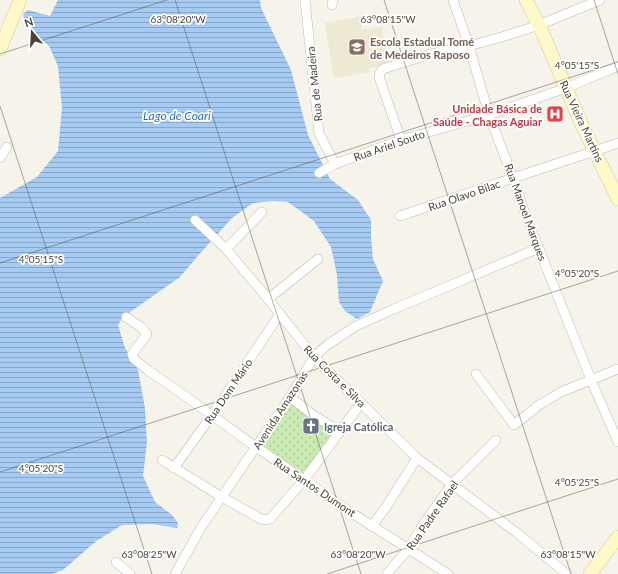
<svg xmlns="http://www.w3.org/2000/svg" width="618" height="574" font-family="Lato,sans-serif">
<defs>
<pattern id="grass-dots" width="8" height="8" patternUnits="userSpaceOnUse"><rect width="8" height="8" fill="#cbe9b2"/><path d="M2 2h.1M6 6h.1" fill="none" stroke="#b0c99a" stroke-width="1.8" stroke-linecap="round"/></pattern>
<pattern id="water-rules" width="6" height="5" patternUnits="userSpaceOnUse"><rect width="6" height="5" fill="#a6cbf2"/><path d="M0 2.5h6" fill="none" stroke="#89a6c5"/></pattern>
</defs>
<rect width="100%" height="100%" fill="#f5f3ea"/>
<polygon fill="#eee9d3" points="360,17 362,30 382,27 388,65 369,68 369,72 334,78 325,23"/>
<polygon fill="url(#grass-dots)" points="291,401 337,432 304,476 260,445"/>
<polygon fill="url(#water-rules)" points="58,0 260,0 261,8 291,70 308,135 330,179 358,200 371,220 371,237 373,259 383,281 370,312 357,319 345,311 339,302 337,275 331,247 314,221 288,202 272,201 253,203 232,218 196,258 180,277 123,317 118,325 125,348 137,365 145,408 147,442 143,476 155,502 172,515 178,523 177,528 152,524 122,525 95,542 63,570 52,574 0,574 0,198 37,177 58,151 62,108 58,66 49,46 25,24 23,14 28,10 50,16"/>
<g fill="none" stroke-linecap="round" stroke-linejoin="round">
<g stroke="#c1bcac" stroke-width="10">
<g id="street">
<polyline points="305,0 319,133 335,164"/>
<polyline points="453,0 469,46 489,115 513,178 526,216 591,380 618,442"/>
<polyline points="332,5 333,0"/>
<polyline points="401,140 379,77 380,73 383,69 427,55 469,46 505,36 539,25 600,0"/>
<polyline points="0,158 7,147"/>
<polyline points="319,173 335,164 401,140 489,115 566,88 618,66"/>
<polyline points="400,216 513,178 595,151 618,143"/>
<polyline points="195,220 226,249 268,299 314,357 417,458 517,533 567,574"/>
<polyline points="226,249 262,212"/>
<polyline points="268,299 318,259"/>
<polyline points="126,317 141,327 147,334 132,354 134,359 149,371 188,398 256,447 352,513 448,574"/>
<polyline points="476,374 514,425 539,405 561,392 618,369"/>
<polyline points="290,397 312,414 340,432"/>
<polyline points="162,460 222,497 259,518 265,520 270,519 304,480 361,403"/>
<polyline points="174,468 212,415 280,314"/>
<polyline points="372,526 386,507 417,458"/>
<polyline points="116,562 130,574"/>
<polyline points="175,574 202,526 290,397 314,357 327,345 356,326 394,309 539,248"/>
<polyline points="387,574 408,549 427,519 452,484 496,440"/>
</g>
</g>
<g stroke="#d5cb99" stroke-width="14">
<g id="secondary">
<polyline points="526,0 539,25 582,125 618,199"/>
<polyline points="0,49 20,0"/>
<polyline points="590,574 618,537"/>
</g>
</g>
<use href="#street" stroke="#fff" stroke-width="9"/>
<use href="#secondary" stroke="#fff8c9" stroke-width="13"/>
</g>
<path fill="none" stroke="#494437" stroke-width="1" stroke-opacity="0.45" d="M175 0 361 574M384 0 571 574M594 0 618 74M0 54 167 0M0 106 152 574M0 263 618 62M0 472 618 271M327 574 618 479"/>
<defs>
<g id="school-square" transform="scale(0.9)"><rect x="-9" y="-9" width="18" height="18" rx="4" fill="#8d6e63" stroke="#fff"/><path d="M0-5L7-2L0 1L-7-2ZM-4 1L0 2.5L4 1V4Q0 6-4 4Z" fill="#fff"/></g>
<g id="hospital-square" transform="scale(0.9)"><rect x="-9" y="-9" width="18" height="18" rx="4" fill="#e0444e" stroke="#fff"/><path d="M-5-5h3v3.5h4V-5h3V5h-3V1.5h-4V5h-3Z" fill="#fff"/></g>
<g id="church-square" transform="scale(0.9)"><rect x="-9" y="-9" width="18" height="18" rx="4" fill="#6b7280" stroke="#fff"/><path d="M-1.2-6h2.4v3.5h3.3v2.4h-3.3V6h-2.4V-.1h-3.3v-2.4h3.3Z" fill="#fff"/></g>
</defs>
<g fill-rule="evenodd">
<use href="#school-square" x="357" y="47"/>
<use href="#hospital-square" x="555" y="114"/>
<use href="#church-square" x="311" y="426"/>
</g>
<g text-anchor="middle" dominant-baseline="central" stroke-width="3.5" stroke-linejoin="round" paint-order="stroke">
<g font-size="11" font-weight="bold" fill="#785e54" stroke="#fff" text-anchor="start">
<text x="370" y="41">Escola Estadual Tomé<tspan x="370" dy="13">de Medeiros Raposo</tspan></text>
</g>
<g font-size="11" fill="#494437" stroke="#fff">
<text transform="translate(314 84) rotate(-96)">Rua de Madeira</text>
<text transform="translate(582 121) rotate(65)">Rua Vieira Martins</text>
<text transform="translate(389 145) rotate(-19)">Rua Ariel Souto</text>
<text transform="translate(464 195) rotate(-19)">Rua Olavo Bilac</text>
<text transform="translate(526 212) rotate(70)">Rua Manoel Marques</text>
<text transform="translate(335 376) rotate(45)">Rua Costa e Silva</text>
<text transform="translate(228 391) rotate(-56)">Rua Dom Mário</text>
<text transform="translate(280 410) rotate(-57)">Avenida Amazonas</text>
<text transform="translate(315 487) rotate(34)">Rua Santos Dumont</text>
<text transform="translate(432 515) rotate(-55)">Rua Padre Rafael</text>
</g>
<g font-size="11" font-weight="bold" fill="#be3a42" stroke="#fff" text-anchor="end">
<text x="542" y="108">Unidade Básica de<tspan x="542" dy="13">Saúde - Chagas Aguiar</tspan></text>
</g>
<g font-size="11" font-weight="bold" fill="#5b616d" stroke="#fff" text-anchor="start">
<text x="324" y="426">Igreja Católica</text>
</g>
<g font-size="12" font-style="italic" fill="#2e6fb8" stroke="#fff">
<text x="177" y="115">Lago de Coari</text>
</g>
</g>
<g font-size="10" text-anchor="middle" fill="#494437" stroke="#fff" stroke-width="3.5" stroke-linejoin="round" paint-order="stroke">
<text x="178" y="23">63°08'20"W</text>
<text x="388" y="23">63°08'15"W</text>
<text x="577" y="69">4°05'15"S</text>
<text x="41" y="263">4°05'15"S</text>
<text x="577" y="277">4°05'20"S</text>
<text x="41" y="472">4°05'20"S</text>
<text x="577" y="486">4°05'25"S</text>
<text x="149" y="558">63°08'25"W</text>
<text x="358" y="558">63°08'20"W</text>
<text x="568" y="558">63°08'15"W</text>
</g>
<g transform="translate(32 32) rotate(342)" stroke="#ffffff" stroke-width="3" paint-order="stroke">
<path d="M0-3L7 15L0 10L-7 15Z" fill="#494437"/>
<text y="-6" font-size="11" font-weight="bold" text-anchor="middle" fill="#494437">N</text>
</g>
</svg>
